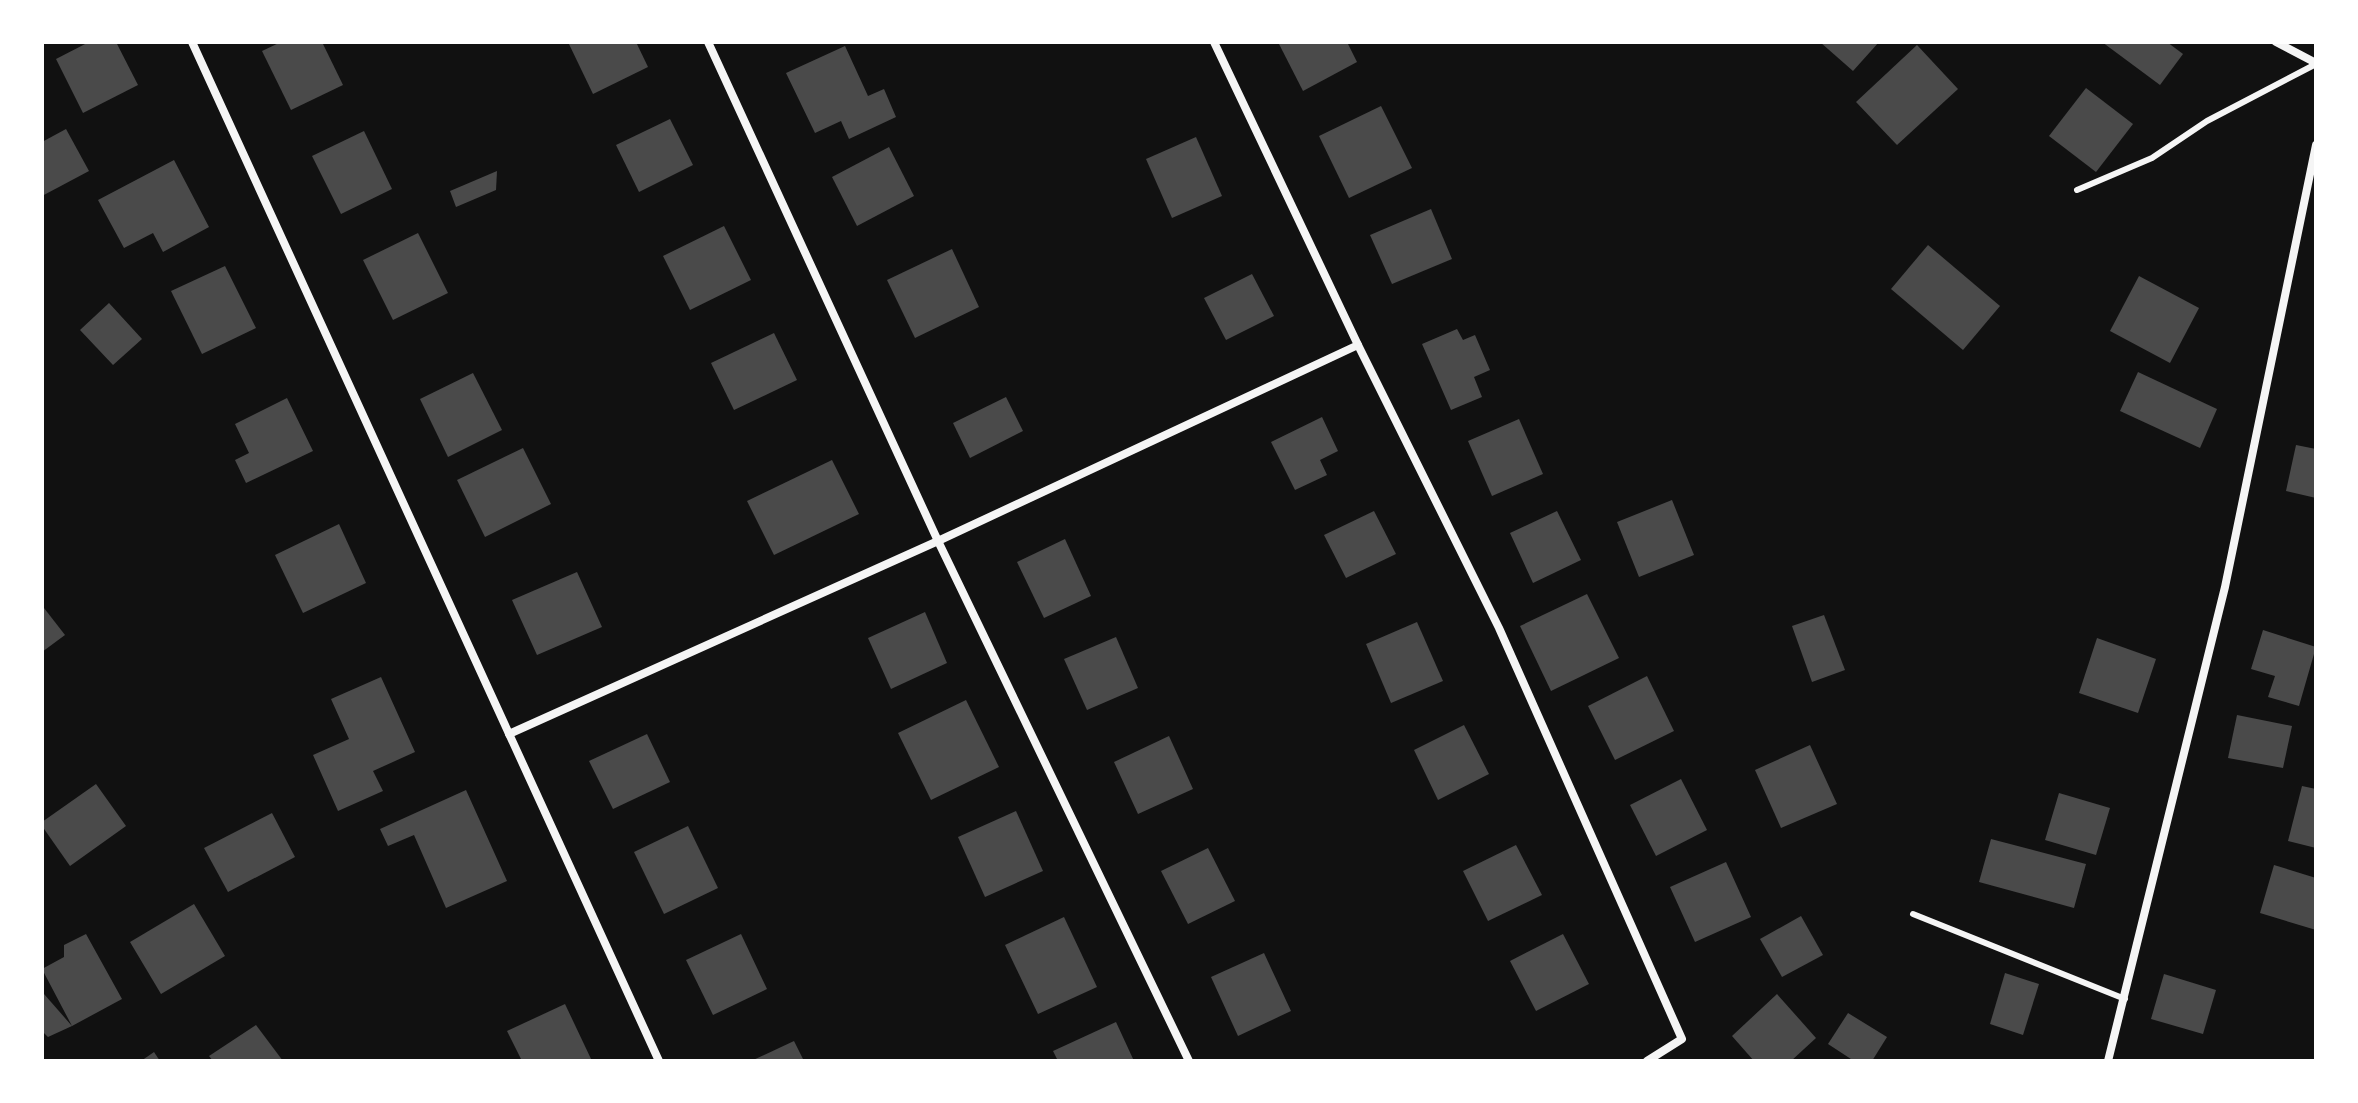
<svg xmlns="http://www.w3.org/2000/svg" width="2358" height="1103" font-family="'Open Sans',sans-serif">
<rect width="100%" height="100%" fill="#111"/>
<g fill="#4a4a4a">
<polygon points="89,42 116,42 138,85 83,113 56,59"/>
<polygon points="281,42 322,42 343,85 291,110 262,51"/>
<polygon points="568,42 636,42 648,67 593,94"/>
<polygon points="1278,42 1347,42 1357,62 1303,91"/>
<polygon points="1820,42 1879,42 1853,71"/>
<polygon points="2102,42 2167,42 2183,54 2160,85"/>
<polygon points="1917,45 1958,89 1897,145 1856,102"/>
<polygon points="845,46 868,96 884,89 896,117 849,139 841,121 815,133 786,73"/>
<polygon points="2086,88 2133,124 2096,172 2049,136"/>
<polygon points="1381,106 1412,168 1349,198 1319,136"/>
<polygon points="670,119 693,165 639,192 616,145"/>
<polygon points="66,129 89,171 42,196 42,142"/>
<polygon points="364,131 392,189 341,214 312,156"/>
<polygon points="1196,137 1222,196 1172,218 1146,159"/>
<polygon points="889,147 914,196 857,226 832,177"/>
<polygon points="174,160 209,227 163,252 153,233 124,248 98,200"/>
<polygon points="497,171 496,190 456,207 450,191"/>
<polygon points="1431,209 1452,259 1392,284 1370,235"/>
<polygon points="724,226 751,280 690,310 663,256"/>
<polygon points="418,233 448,293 393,320 363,260"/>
<polygon points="1928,245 2000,306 1963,350 1891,289"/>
<polygon points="952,249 979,307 915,338 887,280"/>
<polygon points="225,266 256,328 202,354 171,291"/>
<polygon points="1252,274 1274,316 1226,340 1204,298"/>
<polygon points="2139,276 2199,308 2170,363 2110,331"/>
<polygon points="109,303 142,339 113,365 80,330"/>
<polygon points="1457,329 1463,340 1475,335 1490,370 1474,377 1482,397 1451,410 1422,344"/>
<polygon points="774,333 797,380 734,410 711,363"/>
<polygon points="2138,372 2217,409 2200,448 2120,411"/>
<polygon points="473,373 502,430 448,457 420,399"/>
<polygon points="1006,397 1023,431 970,458 953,423"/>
<polygon points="287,398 313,451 246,483 235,460 249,453 235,424"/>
<polygon points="1322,417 1338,451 1320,460 1327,475 1295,490 1271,442"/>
<polygon points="1519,419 1543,474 1492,496 1468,441"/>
<polygon points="2296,445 2316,449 2316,498 2286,491"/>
<polygon points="523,448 551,504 485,537 457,480"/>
<polygon points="832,460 859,514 774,555 747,501"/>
<polygon points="1672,500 1694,555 1639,577 1617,522"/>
<polygon points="1374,511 1396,554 1346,578 1324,535"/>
<polygon points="1557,511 1581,560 1533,583 1510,533"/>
<polygon points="339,524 366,583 303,613 275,555"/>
<polygon points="1065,539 1091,596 1044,618 1017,562"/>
<polygon points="577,572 602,627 537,655 512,600"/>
<polygon points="1587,594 1619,658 1551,691 1520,626"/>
<polygon points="44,608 65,635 42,652 42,610"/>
<polygon points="925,612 947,663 891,689 868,638"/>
<polygon points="1824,615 1845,670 1812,682 1792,626"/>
<polygon points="1417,622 1443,681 1391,703 1366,644"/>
<polygon points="2263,630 2316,647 2299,706 2268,697 2275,676 2251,669"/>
<polygon points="1116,637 1138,688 1087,710 1064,659"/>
<polygon points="2097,638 2156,659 2138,713 2079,693"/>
<polygon points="1647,676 1674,731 1615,760 1588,706"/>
<polygon points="381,677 415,752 373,771 383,791 338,811 313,755 349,739 331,699"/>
<polygon points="966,700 999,767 931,800 898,733"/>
<polygon points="2237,715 2292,726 2283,768 2228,758"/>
<polygon points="1464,725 1489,774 1438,800 1414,750"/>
<polygon points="647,734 670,782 613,809 589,761"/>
<polygon points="1169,736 1193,789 1138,814 1114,762"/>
<polygon points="1810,745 1837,804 1781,828 1755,770"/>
<polygon points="1681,779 1707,830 1656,856 1630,805"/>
<polygon points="96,784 126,826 70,866 42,826 42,822"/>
<polygon points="2302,786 2316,789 2316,848 2288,841"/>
<polygon points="466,790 507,881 446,908 414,835 388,846 380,829"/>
<polygon points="2059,793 2110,808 2096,855 2045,840"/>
<polygon points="1016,811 1043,871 985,897 958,837"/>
<polygon points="272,813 295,857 228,892 204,848"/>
<polygon points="688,826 718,888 664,914 634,852"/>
<polygon points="1991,839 2086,864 2074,908 1979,882"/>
<polygon points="1516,845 1542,895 1488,921 1463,871"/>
<polygon points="1208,848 1235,901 1188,924 1161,871"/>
<polygon points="1726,862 1751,917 1695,942 1670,887"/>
<polygon points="2274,865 2316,878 2316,930 2260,913"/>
<polygon points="194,904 225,956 161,994 130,942"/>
<polygon points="1801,916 1823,955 1782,977 1760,939"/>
<polygon points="1064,917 1097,987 1038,1014 1005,945"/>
<polygon points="86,934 122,999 72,1026 48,1037 42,1031 44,994 72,1026 42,969 64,957 64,945"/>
<polygon points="741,934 767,989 713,1015 686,960"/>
<polygon points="1563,934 1589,984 1536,1011 1510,961"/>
<polygon points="1264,953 1291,1011 1238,1036 1211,977"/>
<polygon points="2005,973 2039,984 2023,1035 1990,1024"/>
<polygon points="2164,974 2216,990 2203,1034 2151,1019"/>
<polygon points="1777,994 1816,1038 1791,1061 1754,1061 1732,1036"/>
<polygon points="565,1004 592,1061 522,1061 507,1031"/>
<polygon points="1848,1013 1887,1037 1872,1061 1854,1061 1828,1044"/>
<polygon points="1116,1022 1134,1061 1058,1061 1053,1051"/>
<polygon points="256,1025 283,1061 213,1061 209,1056"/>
<polygon points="794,1041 804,1061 751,1061"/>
<polygon points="154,1052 160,1061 141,1061"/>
</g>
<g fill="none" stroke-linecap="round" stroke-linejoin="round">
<g stroke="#f5f5f5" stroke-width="6">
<polyline points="2077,190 2152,158 2207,121 2316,64"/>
<polyline points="1913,914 2125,999"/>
</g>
<g stroke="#f5f5f5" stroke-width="8">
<polyline points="192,42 659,1061"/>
<polyline points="708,42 938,541 1189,1061"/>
<polyline points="1214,42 1358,345 1499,628 1682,1039 1647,1061"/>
<polyline points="2276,42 2316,63"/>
<polyline points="509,734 938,541 1358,345"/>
<polyline points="2108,1061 2225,587 2316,145"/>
</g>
</g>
<rect width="2358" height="1103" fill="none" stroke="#ffffff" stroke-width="88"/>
</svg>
